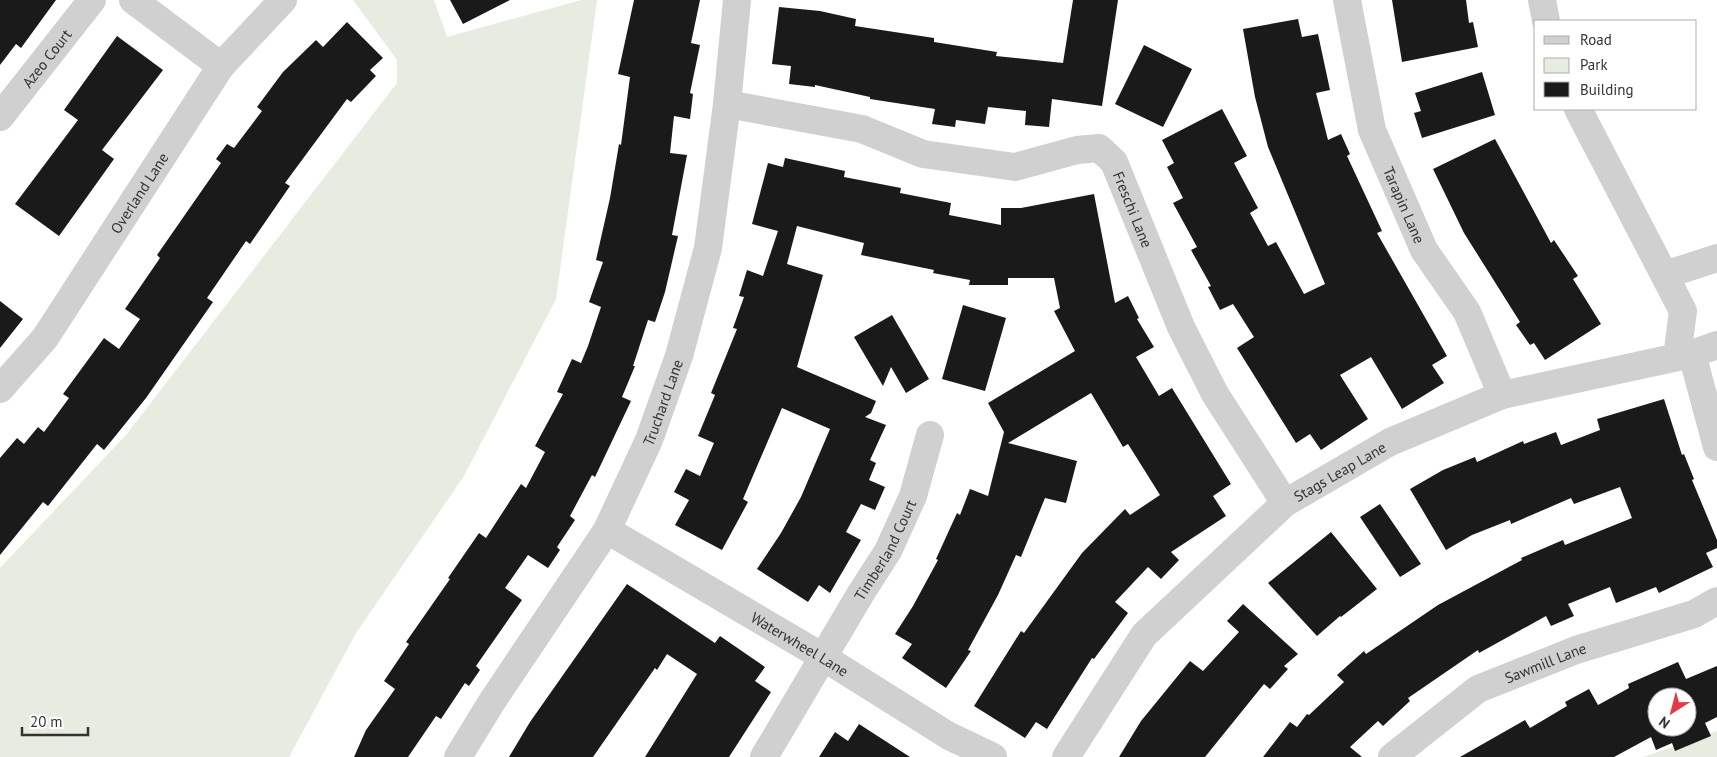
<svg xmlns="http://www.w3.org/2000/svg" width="1717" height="757" font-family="'PT Sans',sans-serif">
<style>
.green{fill:#e6ecdf}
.building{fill:#1a1a1a;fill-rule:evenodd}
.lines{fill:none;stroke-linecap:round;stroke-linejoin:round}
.minor{stroke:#d0d0d0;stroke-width:28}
.labels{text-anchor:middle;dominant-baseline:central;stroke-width:5;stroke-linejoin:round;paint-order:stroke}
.street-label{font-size:15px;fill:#333;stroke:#fff}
</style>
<rect width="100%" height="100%" fill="#fff"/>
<path class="green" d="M353 0H434L447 37 581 0H597L556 299 464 476 356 633 289 757H0V568L126 435 397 83V60Z
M1717 731V757H1643Z"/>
<path class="building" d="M0 0H56L21 48 16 44 0 65Z
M450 0H510L463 24Z
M634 0H700L691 43 700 45 690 93 693 94 690 119 674 116 670 153 687 155 672 235 678 236 665 292 655 322 648 320 633 366H635L622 397 631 401 595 477 592 475 570 516 575 520 557 547 560 550 548 568 528 555 505 588 522 600 476 666 480 670 469 686 465 683 441 719 436 716 408 757H354L366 730 395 689 384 681 409 644 406 642 450 579 448 578 479 533 486 538 521 484 526 488 545 452 535 446 563 394 557 392 572 359 581 363 588 346 601 307 589 302 603 262 596 260 610 198 619 144 621 145 630 77 618 74Z
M1073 0H1118L1102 106 1052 99 1049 127 1025 125 1026 111 988 107 985 124 956 120 955 127 932 124 935 109 870 99V97L815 85V87L789 84 791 66 772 64 779 7 820 11 856 19 855 26 934 38V42L997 52 996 56 1063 63Z
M1392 0H1466L1469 23 1473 22 1478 47 1402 62Z
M1298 19 1302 37 1318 34 1330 90 1316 93 1328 140 1341 134 1350 154 1347 156 1382 231 1377 233 1447 356 1432 365 1444 383 1402 409 1371 357 1340 375 1368 419 1321 450 1310 434 1296 443 1237 348 1254 337 1233 304 1220 310 1208 287 1211 286 1191 250 1197 247 1173 203 1183 198 1167 167 1174 163 1162 140 1222 109 1247 156 1234 163 1258 208 1250 213 1268 246 1276 242 1304 294 1325 284 1268 147 1255 97 1243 29Z
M347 22 383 58 370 70 376 76 351 102 347 99 285 183 290 186 250 244 246 241 207 298 213 302 146 398 104 450 97 444 48 506 43 502 0 555V458L17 438 24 444 38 427 44 432 69 398 63 394 104 338 119 349 140 319 125 309 160 258 157 255 221 163 216 159 227 144 234 148 262 111 257 107 283 72 316 40 323 47Z
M117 36 163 70 102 150 114 159 59 236 15 204 78 120 64 110Z
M1144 45 1192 69 1163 127 1115 104Z
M1482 72 1495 115 1422 138 1414 113 1421 111 1415 93Z
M1495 139 1551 243 1554 240 1578 276 1573 279 1601 324 1545 360 1534 343 1530 345 1516 325 1520 322 1464 233 1433 169Z
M785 158 845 171 844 177 901 188 900 193 951 203 949 215 1001 225V208H1021L1094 194 1115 303 1128 296 1139 318 1137 319 1154 347 1136 357 1159 396 1172 388 1231 484 1213 496 1226 516 1171 552 1179 560 1161 579 1148 567 1115 602 1128 613 1094 659 1092 658 1047 729 1036 722 1025 738 974 706 1021 631 1024 633 1082 553 1125 509 1130 515 1160 495 1128 444 1123 447 1091 393 1008 443 1077 461 1066 503 1045 498 1021 557 1016 555 998 595 968 650 971 651 946 688 902 658 912 644 895 634 913 606 938 560 936 559 957 513 960 515 970 489 988 496 1004 432 988 403 1075 351 1054 311 1060 308 1054 278H1008V285H969L970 280 933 273 934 270 861 255 864 243 797 226 787 264 823 275 797 367 876 401 871 413 865 417 886 425 870 460 876 463 869 480 885 487 875 510 861 504 846 532 861 540 830 593 819 585 808 602 757 569 781 533 801 497 830 429 782 408 743 499 748 502 722 550 675 525 689 500 674 492 686 469 700 476 714 443 698 436 715 395 711 393 737 329 733 328 744 297 739 296 747 270 763 276 778 231 752 224 768 163 783 167Z
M0 301 23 319 0 348Z
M963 305 1006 318 985 391 942 379Z
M892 315 929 379 906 393 891 367 883 386 854 337Z
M1664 399 1682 455 1684 454 1694 479 1692 480 1717 540V548L1706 553 1713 567 1659 593 1656 587 1616 603 1610 587 1568 604 1574 616 1551 626 1546 616 1479 653 1478 650 1408 698 1410 701 1383 726 1378 721 1350 747 1362 757H1263L1290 722 1297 727 1307 714 1309 715 1344 682 1337 675 1364 651 1366 654 1438 605 1522 560 1521 558 1563 540 1565 545 1632 518 1620 487 1574 504 1571 498 1511 524 1510 520 1472 535 1446 550 1410 489 1443 470 1475 457 1477 462 1523 441 1524 444 1556 432 1561 445 1600 430 1597 419Z
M1380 504 1421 564 1400 577 1360 517Z
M1331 532 1377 589 1341 617 1340 616 1317 636 1268 583Z
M627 584 715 643 720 636 765 667 755 681 771 692 729 757H645L697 674 667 654 657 670 655 668 593 757H509L530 722Z
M1243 604 1298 654 1284 666 1288 669 1270 689 1264 684 1205 757H1119L1141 721 1190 661 1203 671 1239 632 1227 621Z
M1678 662 1686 679 1717 666V717L1705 723 1711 736 1675 751 1672 743 1656 750 1651 737 1614 757H1460L1525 720 1530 728 1567 706 1565 702 1589 689 1598 705 1629 688 1628 684ZM1657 697H1687V727H1657Z
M859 724 910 757H819L835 732 848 741Z"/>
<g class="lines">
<g class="minor">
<path d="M133 0 221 66"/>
<path id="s1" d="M1347 0 1372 130 1424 250 1467 312 1502 395"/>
<path d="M1542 0 1546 21"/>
<path id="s2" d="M727 104 862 129 923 154 1015 167 1077 150 1099 148 1114 162 1181 327 1215 394 1285 503"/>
<path d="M1578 109 1683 311 1677 357"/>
<path id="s3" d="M0 117 92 0"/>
<path d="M1665 275 1717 258"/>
<path d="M1692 354 1717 447"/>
<path id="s4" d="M0 389 45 338 221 66 283 0"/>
<path id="s5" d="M607 530 823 657 949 736 993 757"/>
<path id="s6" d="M458 757 491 703 607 530 649 440 679 356 708 248 727 104 737 0"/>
<path id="s7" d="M764 757 861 593 888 551 913 496 930 435"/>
<path id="s8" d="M1066 757 1144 635 1285 503 1390 442 1502 395 1692 354 1717 345"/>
<path id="s9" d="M1392 757 1478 689 1576 650 1694 614 1717 601"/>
</g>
</g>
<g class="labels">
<g class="street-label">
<text stroke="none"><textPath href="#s3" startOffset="75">Azeo Court</textPath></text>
<text stroke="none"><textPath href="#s4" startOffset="241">Overland Lane</textPath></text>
<text stroke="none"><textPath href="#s1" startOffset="214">Tarapin Lane</textPath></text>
<text stroke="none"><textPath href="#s2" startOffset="454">Freschi Lane</textPath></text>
<text stroke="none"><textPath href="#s6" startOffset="411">Truchard Lane</textPath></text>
<text stroke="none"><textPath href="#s8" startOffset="401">Stags Leap Lane</textPath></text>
<text stroke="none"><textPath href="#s7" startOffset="240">Timberland Court</textPath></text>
<text stroke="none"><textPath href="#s5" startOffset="224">Waterwheel Lane</textPath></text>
<text stroke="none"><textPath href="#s9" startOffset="182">Sawmill Lane</textPath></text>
</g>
</g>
<rect x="1534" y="20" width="162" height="90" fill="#ffffff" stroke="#adadad"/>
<rect x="1544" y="36" width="25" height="8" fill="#d0d0d0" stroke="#adadad"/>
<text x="1580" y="45" font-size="15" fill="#333333">Road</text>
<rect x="1544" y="58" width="25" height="15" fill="#e6ecdf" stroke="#adadad"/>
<text x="1580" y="70" font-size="15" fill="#333333">Park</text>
<rect x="1544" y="82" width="25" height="15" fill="#1a1a1a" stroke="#adadad"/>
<text x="1580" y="95" font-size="15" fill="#333333">Building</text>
<g transform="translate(1672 712) rotate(216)"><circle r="24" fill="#ffffff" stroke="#adadad"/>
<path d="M0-4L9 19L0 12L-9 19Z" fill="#e63946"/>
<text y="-8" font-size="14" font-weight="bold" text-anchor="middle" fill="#333333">N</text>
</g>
<path d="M22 727v8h66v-8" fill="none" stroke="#333333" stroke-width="2.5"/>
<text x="30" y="727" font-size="15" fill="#333333" stroke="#ffffff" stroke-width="4" paint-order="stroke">20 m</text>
</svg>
